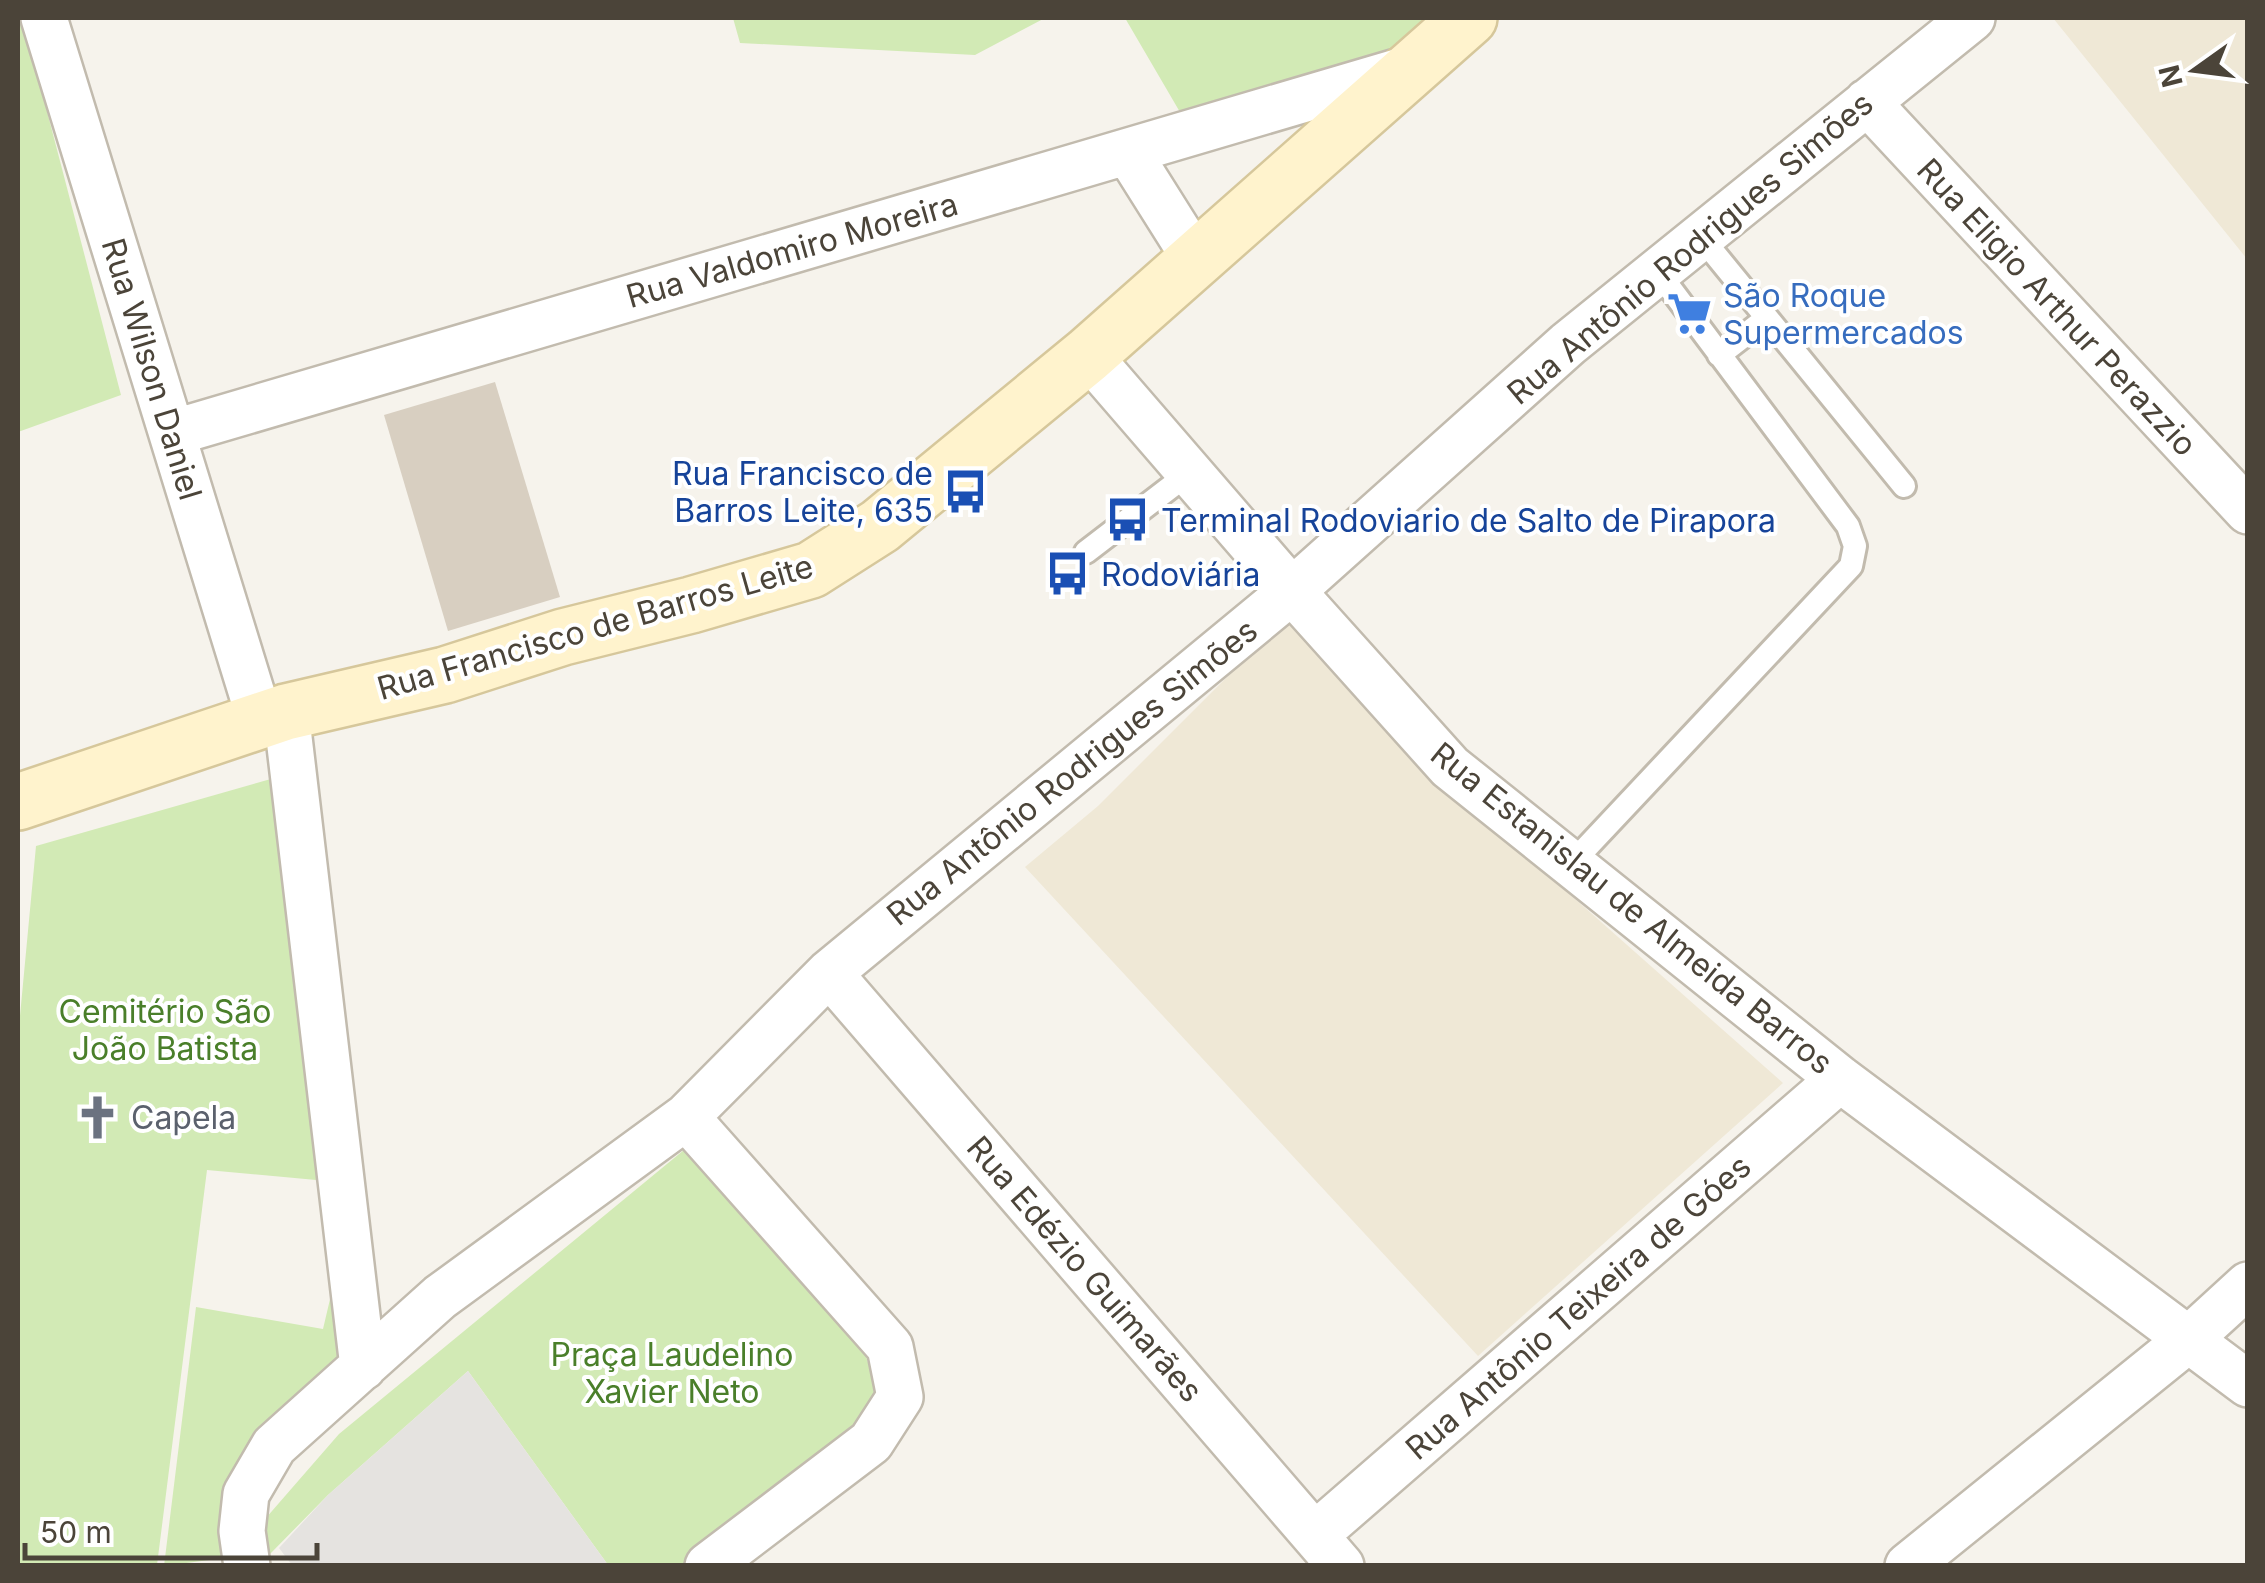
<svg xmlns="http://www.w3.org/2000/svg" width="2265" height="1583" font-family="Inter,sans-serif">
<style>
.education{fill:#efe8d6}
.green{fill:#d2eab5}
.parking{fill:#e5e3e0}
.building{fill:#d8cfc1}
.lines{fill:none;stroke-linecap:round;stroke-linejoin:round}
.lane-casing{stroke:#c2bbae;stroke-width:28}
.street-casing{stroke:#c2bbae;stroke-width:50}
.secondary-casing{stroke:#d6c79b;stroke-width:60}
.lane{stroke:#fff;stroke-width:22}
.street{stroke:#fff;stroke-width:45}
.secondary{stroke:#fff3cd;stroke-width:55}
.labels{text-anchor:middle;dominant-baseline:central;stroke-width:8;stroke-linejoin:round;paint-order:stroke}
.street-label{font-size:32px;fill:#4b4439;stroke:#fff}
.shop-label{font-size:32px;fill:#366cbe;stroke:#fff;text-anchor:start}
.transit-label{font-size:32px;fill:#164399;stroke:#fff;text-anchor:start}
.park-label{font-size:32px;fill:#4a7f2a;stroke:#fff}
.worship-label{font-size:32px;fill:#5b616d;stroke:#fff;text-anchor:start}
</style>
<rect width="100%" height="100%" fill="#f6f3ec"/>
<path class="education" d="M2053 18H2247V259Z
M1286 618 1436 776 1783 1083 1478 1356 1025 867 1098 806Z"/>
<path class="green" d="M18 18H22L24 23 121 395 18 432Z
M733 18H1045L975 55 740 43Z
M1125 18H1436L1392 53 1184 119Z
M285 775 327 1181 207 1170 157 1565 18 1566V1037L36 846Z
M690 1145 858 1330 881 1405 692 1565H608L468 1371 328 1495 270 1554 252 1534 339 1434Z
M331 1295 348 1296 356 1365 291 1421 239 1556 164 1566 196 1307 323 1329Z"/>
<path class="parking" d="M468 1371 608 1565H292L279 1548 328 1495Z"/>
<path class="building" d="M495 382 560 597 448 631 384 415Z"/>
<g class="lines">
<defs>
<path id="lane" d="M1701 237 1904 486
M1719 355 1767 318
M1086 552 1189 473
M1571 864 1851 566 1855 546 1848 526 1658 272"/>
<path id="street" d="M44 18 260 720
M1867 102 2248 511
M1128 152 1196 260
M1088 355 1292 591 1450 767 1840 1079 2248 1384
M172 433 1407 69
M286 712 363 1367
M829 973 1341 1566
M686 1117 890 1347 900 1397 871 1442 708 1566
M1315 1535 1840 1079
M247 1566 242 1531 246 1494 274 1446 440 1297 686 1117 829 973 1292 591 1568 344 1972 18
M1908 1566 2189 1339 2248 1285"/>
<path id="secondary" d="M18 802 286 712 445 675 563 637 691 605 811 570 880 526 1088 355 1469 18"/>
</defs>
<use href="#lane" class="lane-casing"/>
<use href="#street" class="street-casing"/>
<use href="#secondary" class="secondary-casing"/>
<use href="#lane" class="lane"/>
<use href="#street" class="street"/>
<use href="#secondary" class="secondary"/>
</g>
<defs>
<symbol id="supermarket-bare" viewBox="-9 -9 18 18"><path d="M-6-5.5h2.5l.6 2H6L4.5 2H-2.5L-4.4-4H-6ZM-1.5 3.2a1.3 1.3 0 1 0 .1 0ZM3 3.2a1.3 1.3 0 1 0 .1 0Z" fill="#3f7fe0" stroke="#fff" stroke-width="2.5" paint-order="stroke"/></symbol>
<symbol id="bus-bare" viewBox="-9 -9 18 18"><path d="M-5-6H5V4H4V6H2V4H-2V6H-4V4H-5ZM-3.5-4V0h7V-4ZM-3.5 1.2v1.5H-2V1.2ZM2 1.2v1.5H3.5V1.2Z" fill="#1a4fb4" stroke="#fff" stroke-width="2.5" paint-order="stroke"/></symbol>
<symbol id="church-bare" viewBox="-9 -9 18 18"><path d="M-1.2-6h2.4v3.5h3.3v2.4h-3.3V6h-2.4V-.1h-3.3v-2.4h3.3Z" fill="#6b7280" stroke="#fff" stroke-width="2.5" paint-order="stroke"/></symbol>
</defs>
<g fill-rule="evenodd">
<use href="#supermarket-bare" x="1658" y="282" width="63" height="63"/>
<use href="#bus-bare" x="934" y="460" width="63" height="63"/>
<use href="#bus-bare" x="1096" y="488" width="63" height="63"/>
<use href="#bus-bare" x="1036" y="542" width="63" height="63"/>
<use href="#church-bare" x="66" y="1086" width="63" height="63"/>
</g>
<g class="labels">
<g class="street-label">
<text transform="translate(1690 248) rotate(-40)">Rua Antônio Rodrigues Simões</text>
<text transform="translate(792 250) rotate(-16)">Rua Valdomiro Moreira</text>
<text transform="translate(2057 307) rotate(47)">Rua Eligio Arthur Perazzio</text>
<text transform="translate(152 369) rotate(73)">Rua Wilson Daniel</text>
<text transform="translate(595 627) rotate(-16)">Rua Francisco de Barros Leite</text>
<text transform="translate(1072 772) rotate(-39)">Rua Antônio Rodrigues Simões</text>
<text transform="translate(1632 908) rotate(39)">Rua Estanislau de Almeida Barros</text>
<text transform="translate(1085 1269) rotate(49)">Rua Edézio Guimarães</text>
<text transform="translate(1578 1307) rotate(-41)">Rua Antônio Teixeira de Góes</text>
</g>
<g class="shop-label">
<text x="1723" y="295">São Roque<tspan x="1723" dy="37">Supermercados</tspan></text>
</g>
<g class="transit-label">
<text x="933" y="473" text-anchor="end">Rua Francisco de<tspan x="933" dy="37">Barros Leite, 635</tspan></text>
<text x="1161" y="520">Terminal Rodoviario de Salto de Pirapora</text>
<text x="1101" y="574">Rodoviária</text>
</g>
<g class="park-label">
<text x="165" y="1011">Cemitério São<tspan x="165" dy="37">João Batista</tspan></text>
<text x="672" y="1354">Praça Laudelino<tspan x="672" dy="37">Xavier Neto</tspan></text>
</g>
<g class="worship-label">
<text x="131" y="1117">Capela</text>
</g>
</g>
<rect width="2265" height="1583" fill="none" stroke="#4b4439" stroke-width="40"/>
<g transform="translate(2195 70) rotate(256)" stroke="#ffffff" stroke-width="8" paint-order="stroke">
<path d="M0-8L18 38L0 25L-18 38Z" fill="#4b4439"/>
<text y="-15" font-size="28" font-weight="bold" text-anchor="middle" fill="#4b4439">N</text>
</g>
<path d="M25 1543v15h292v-15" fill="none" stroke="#4b4439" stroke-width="5"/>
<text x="40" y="1543" font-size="30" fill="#4b4439" stroke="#ffffff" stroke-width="8" paint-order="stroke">50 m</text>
</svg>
